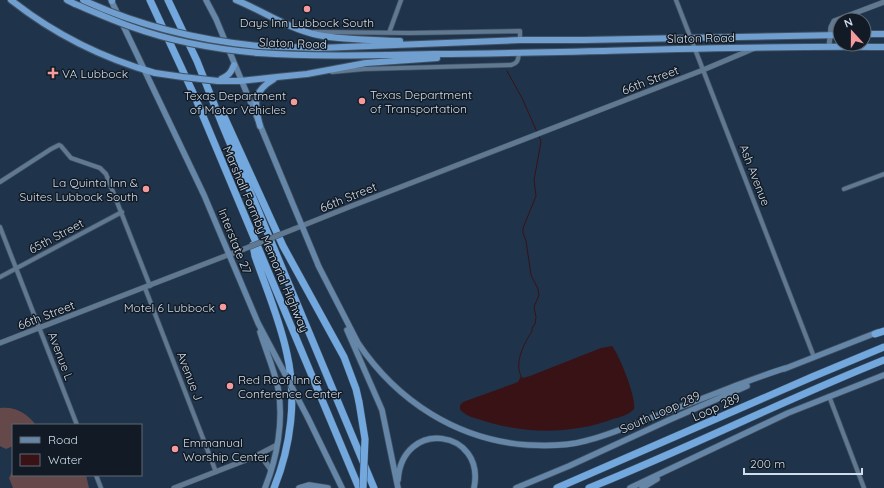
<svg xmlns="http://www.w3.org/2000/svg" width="884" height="488" font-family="Quicksand,sans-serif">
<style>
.green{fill:#654849}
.water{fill:#391216}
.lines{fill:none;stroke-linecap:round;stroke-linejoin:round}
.stream{stroke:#391216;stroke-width:1}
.minor-casing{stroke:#3f5164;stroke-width:5.5}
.tertiary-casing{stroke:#3f5164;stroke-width:6}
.secondary-casing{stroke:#3f5164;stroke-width:7}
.trunk-casing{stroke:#3f5164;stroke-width:8}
.motorway-casing{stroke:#3f5164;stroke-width:8}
.minor{stroke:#617891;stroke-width:4}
.tertiary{stroke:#617891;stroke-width:5}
.secondary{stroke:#6686a8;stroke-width:5.5}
.trunk{stroke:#709ece;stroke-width:6}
.motorway{stroke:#73a8de;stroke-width:7}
.tertiary-bridge-casing{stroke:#3f5164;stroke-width:6;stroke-linecap:butt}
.secondary-bridge-casing{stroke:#3f5164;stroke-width:7;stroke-linecap:butt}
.trunk-bridge-casing{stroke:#3f5164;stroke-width:8;stroke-linecap:butt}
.motorway-bridge-casing{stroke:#3f5164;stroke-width:8;stroke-linecap:butt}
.tertiary-bridge{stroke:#617891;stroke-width:5}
.secondary-bridge{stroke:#6686a8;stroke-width:5.5}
.trunk-bridge{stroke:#709ece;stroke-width:6}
.motorway-bridge{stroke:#73a8de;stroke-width:7}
.poi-dot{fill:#f59b9e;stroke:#121b25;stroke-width:1.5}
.labels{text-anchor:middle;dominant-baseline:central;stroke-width:3;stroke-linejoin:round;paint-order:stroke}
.poi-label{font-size:12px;fill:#d0ddeb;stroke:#121b25;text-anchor:start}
.street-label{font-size:12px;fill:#d0ddeb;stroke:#121b25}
</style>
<rect width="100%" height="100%" fill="#1f344a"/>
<path class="green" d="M0 408C15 406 27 413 36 425H13V446L6 449 0 446Z
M13 470V475H86L89 488H13L9 478Z"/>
<path class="water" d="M612 346C619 354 637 399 634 409 629 415 620 417 613 419 570 435 521 434 478 419 471 417 464 415 460 409V405L463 402 518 382 521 376 523 378 530 376 601 348Z"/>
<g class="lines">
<path class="stream" d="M507 71 522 98 537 132
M521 376C514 362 524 344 532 331V328L535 324 536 317 534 307 539 295 538 289 531 275 526 241 523 233V228L536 196 534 180 541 142 539 136"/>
<defs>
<path id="minor" d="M676 0 814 357
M314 32 410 33 520 31V40
M389 33 401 0
M332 72 364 69 511 65C518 63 518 60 519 53
M0 182 51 149 59 145 61 146 71 158 100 168 106 174 150 286
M844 189 884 174
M0 227 77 425
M0 277 122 212
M145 288 216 472
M829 396 864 488
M96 475 101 488"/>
<path id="tertiary" d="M829 46 831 27 834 21 884 2
M294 229 349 207 703 70 755 48
M0 343 233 253
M256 456 264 460 271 470
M174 488 256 456 277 445"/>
<path id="secondary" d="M111 0 204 195 258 323 285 374
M206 0 216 19 319 267
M318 265 358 343C397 401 457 440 528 445 546 446 567 446 585 441 606 436 625 428 645 420 672 410 699 400 727 389 746 382 766 374 786 368
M347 330 382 410 398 488
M260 332C266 351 274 369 278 388 284 421 277 458 265 488
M784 369 878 332
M308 418 342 488
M398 480C402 418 486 429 474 488
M299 488 309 485 328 488
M516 488 569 466 669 420 747 386
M630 488 788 413 884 375
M642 488 657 479"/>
<path id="trunk" d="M11 0C54 34 102 58 155 73
M67 0 75 4
M236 0C263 11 289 29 318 35 342 40 375 40 400 41
M112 1V0
M864 34H884
M259 46 319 48 520 40H584L840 35
M258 53C317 57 376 55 434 54 584 53 734 45 884 47
M221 79C228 76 231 73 234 65
M218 81H240L277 77 307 74 366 63 437 58
M260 126C254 103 252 92 274 79"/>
<path id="motorway" d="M150 0 195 97 359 488
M168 0 197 61 222 124 374 488
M222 112 283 246 344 357 356 389 359 402
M253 245 255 256C266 288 280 320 287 354 297 398 291 446 274 488
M875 334 884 331
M557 488 812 377 884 347
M589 488C689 448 784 400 884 360"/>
</defs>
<use href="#minor" class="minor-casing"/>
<use href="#tertiary" class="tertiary-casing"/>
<use href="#secondary" class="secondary-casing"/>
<use href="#trunk" class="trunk-casing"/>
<use href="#motorway" class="motorway-casing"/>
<use href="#minor" class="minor"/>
<use href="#tertiary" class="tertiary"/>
<use href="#secondary" class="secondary"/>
<use href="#trunk" class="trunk"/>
<use href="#motorway" class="motorway"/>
<defs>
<path id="tertiary-bridge" d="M234 253 294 229"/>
<path id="secondary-bridge" d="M285 374 308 418"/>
<path id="trunk-bridge" d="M83 0C139 26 197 40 259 46
M75 4C94 12 112 20 132 27 173 42 215 49 258 53
M155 73 183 77 218 81"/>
<path id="motorway-bridge" d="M359 402 365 439 363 488"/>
</defs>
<use href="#tertiary-bridge" class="tertiary-bridge-casing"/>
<use href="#secondary-bridge" class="secondary-bridge-casing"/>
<use href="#trunk-bridge" class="trunk-bridge-casing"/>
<use href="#motorway-bridge" class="motorway-bridge-casing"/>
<use href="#tertiary-bridge" class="tertiary-bridge"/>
<use href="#secondary-bridge" class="secondary-bridge"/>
<use href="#trunk-bridge" class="trunk-bridge"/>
<use href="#motorway-bridge" class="motorway-bridge"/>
</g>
<g class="poi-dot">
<circle cx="307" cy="9" r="4"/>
<path d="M51 67h4v4h4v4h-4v4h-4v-4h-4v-4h4z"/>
<circle cx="362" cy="101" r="4"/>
<circle cx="294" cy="102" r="4"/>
<circle cx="146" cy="189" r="4"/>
<circle cx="223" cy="307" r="4"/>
<circle cx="230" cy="386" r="4"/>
<circle cx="175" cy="449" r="4"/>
</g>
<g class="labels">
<g class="poi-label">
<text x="307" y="22" text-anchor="middle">Days Inn Lubbock South</text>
<text x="62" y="73">VA Lubbock</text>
<text x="370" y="94">Texas Department<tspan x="370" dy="14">of Transportation</tspan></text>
<text x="286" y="95" text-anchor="end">Texas Department<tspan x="286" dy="14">of Motor Vehicles</tspan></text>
<text x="138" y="182" text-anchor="end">La Quinta Inn &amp;<tspan x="138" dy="14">Suites Lubbock South</tspan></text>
<text x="215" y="307" text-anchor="end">Motel 6 Lubbock</text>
<text x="238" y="379">Red Roof Inn &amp;<tspan x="238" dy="14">Conference Center</tspan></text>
<text x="183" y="442">Emmanual<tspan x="183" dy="14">Worship Center</tspan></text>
</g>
<g class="street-label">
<text transform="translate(701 38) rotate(-1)">Slaton Road</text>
<text transform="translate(293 43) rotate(2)">Slaton Road</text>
<text transform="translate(650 80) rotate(-21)">66th Street</text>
<text transform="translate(755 175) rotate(69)">Ash Avenue</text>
<text transform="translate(348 197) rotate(-22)">66th Street</text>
<text transform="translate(56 236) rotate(-28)">65th Street</text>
<text transform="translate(266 239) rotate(67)">Marshall Formby Memorial Highway</text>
<text transform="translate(235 241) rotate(68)">Interstate 27</text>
<text transform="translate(46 315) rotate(-21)">66th Street</text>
<text transform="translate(61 356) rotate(69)">Avenue L</text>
<text transform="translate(190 376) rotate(69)">Avenue J</text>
<text transform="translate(716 407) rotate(-24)">Loop 289</text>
<text transform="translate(660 412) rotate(-24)">South Loop 289</text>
</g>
</g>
<rect x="12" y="424" width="130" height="52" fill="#121b25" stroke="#5e6974"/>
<rect x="20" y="437" width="20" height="6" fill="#6686a8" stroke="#5e6974"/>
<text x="48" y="444" font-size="12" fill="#d0ddeb">Road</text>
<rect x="20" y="454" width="20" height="12" fill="#391216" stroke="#5e6974"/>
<text x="48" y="464" font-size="12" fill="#d0ddeb">Water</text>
<g transform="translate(852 32) rotate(339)"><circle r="19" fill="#121b25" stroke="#5e6974"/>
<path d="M0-3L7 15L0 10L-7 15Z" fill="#f59b9e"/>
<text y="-6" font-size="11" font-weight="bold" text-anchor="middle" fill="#d0ddeb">N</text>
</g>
<path d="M744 468v6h118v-6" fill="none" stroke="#d0ddeb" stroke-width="2"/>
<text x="750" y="468" font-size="12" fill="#d0ddeb" stroke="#121b25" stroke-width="3" paint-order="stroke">200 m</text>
</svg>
